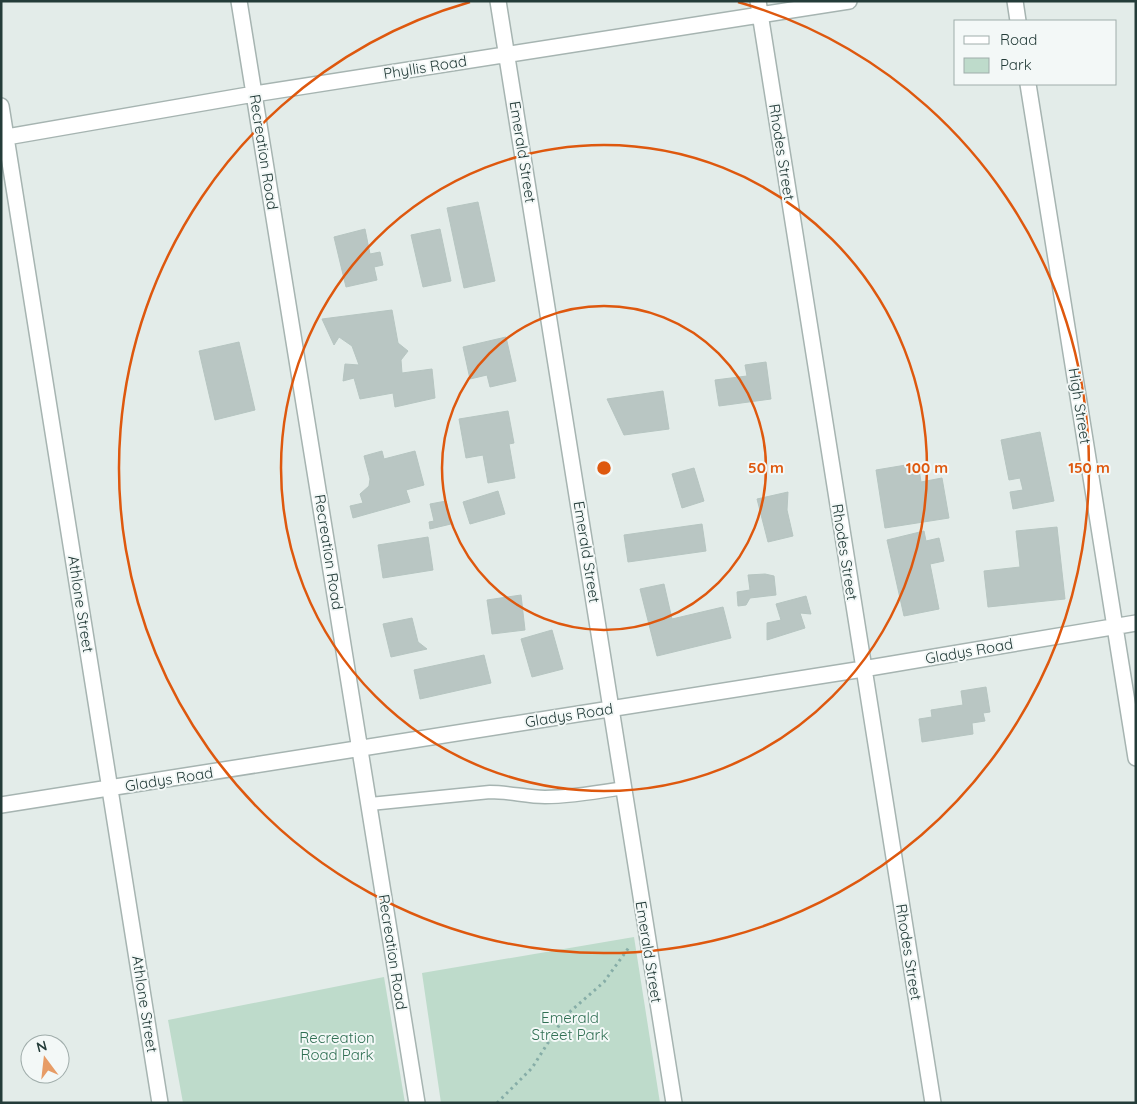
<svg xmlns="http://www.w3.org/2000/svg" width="1137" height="1104" font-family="Quicksand,sans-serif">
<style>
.green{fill:#bedbcb}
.building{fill:#b9c6c3;stroke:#b6c5c1}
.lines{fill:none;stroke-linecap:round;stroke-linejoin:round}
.lane-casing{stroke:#a6b4b1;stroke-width:15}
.street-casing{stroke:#a6b4b1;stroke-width:18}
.path{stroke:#86ada7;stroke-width:3;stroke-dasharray:2.5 4;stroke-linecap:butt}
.lane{stroke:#fff;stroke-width:12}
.street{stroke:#fff;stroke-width:15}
.ring{fill:none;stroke:#de580e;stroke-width:2.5}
.labels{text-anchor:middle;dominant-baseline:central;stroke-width:4;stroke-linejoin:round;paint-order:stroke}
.street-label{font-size:15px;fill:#243c39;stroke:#f3f8f7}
.park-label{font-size:15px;fill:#317054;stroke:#f3f8f7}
.centre{fill:#de580e;stroke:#f3f8f7;stroke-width:2.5}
.ring-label{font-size:15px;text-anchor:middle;font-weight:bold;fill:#de580e;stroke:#f3f8f7;stroke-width:4;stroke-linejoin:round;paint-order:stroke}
</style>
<rect width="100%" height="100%" fill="#e3ece9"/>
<path class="green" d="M634 937 660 1103H441L422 973Z
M384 977 405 1103H183L168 1020Z"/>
<path class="building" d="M478 202 495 281 464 288 447 208Z
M365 229 370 254 380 252 383 265 374 267 377 280 346 287 334 237Z
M440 229 451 281 423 287 411 235Z
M392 310 398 343 408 351 401 360 402 373 432 369 435 398 395 407 393 393 360 399 354 378 343 381 345 364 359 365 352 346 339 337 334 345 322 319Z
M506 337 516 381 490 387 487 375 470 379 463 347Z
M239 342 255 410 215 420 199 351Z
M766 362 771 399 719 406 715 380 747 376 745 365Z
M663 391 669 429 624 435 607 399Z
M508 411 514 443 509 444 515 478 488 483 483 455 466 458 459 419Z
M1040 432 1054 501 1013 509 1010 492 1023 490 1020 478 1009 480 1001 440Z
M382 451 384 459 415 451 424 485 406 490 410 502 353 518 350 506 363 503 360 494 369 486 370 479 364 456Z
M918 463 921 482 942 478 949 518 885 528 876 470Z
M694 468 704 501 682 508 672 474Z
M498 491 505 514 470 524 463 502Z
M788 492 787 510 793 536 768 542 757 499Z
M446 501 451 524 430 529 429 522 434 521 430 504Z
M702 524 706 551 628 562 624 535Z
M1057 527 1065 599 988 607 984 571 1020 567 1016 531Z
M924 531 926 541 939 538 944 561 930 564 939 609 904 616 887 540Z
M428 537 433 570 383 578 378 545Z
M765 574 774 576 776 595 750 598 746 605 738 606 737 592 750 590 748 575Z
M664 584 672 619 723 607 731 638 657 656 640 589Z
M521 595 525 630 492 634 487 600Z
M806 596 811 614 800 613 805 628 767 640V623L781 620 776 604Z
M412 618 418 642 427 649 391 657 383 624Z
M552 630 563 669 532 677 521 639Z
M484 655 491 683 420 699 414 670Z
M986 687 990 712 983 713 985 721 972 723 973 734 922 742 919 719 932 717 931 710 963 705 961 691Z"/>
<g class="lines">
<defs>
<path id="lane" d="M370 804 490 792C509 792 527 797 545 797 571 797 599 792 624 788"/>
<path id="street" d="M239 1 417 1103
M498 1 674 1103
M758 1 933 1103
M1015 1 1018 21
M1028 84 1136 758
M1 106 160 1103
M1 138 254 94 849 1
M1 805 863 669 1136 623"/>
</defs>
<use href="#lane" class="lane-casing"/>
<use href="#street" class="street-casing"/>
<path class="path" d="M497 1103 532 1068 565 1016 604 982 630 946"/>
<use href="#lane" class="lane"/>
<use href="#street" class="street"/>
</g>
<g class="ring">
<circle cx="604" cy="468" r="162"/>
<circle cx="604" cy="468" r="323"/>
<path d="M738 2A485 485 0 1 1 470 2"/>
</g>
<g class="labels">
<g class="street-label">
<text transform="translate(425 67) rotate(-9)">Phyllis Road</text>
<text transform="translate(264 152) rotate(81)">Recreation Road</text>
<text transform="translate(523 152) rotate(81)">Emerald Street</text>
<text transform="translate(782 152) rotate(81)">Rhodes Street</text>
<text transform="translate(1080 406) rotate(81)">High Street</text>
<text transform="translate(329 552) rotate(81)">Recreation Road</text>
<text transform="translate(587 552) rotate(81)">Emerald Street</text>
<text transform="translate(845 552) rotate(81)">Rhodes Street</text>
<text transform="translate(81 604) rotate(81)">Athlone Street</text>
<text transform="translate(969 651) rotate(-10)">Gladys Road</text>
<text transform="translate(569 715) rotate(-9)">Gladys Road</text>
<text transform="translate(169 779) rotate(-9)">Gladys Road</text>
<text transform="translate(393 952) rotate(81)">Recreation Road</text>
<text transform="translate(649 952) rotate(81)">Emerald Street</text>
<text transform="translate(909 952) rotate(81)">Rhodes Street</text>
<text transform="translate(145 1004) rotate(81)">Athlone Street</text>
</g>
<g class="park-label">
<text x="570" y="1017">Emerald<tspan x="570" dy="17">Street Park</tspan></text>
<text x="337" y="1037">Recreation<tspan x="337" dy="17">Road Park</tspan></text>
</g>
</g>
<circle cx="604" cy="468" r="8" class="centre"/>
<g class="ring-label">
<text x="766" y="473">50 m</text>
<text x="927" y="473">100 m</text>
<text x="1089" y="473">150 m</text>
</g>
<rect width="1137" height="1104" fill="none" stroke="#243c39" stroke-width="5"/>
<rect x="954" y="20" width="162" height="65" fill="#f3f8f7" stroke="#a0adab"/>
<rect x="964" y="36" width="25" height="8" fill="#ffffff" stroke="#a0adab"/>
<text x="1000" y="45" font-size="15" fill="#243c39">Road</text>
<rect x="964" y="58" width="25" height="15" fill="#bedbcb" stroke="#a0adab"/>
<text x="1000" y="70" font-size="15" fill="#243c39">Park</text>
<g transform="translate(45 1059) rotate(345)"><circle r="24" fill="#f3f8f7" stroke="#a0adab"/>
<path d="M0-4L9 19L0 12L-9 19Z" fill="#e79c66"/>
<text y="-8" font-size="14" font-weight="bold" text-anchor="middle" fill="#243c39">N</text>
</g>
</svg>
